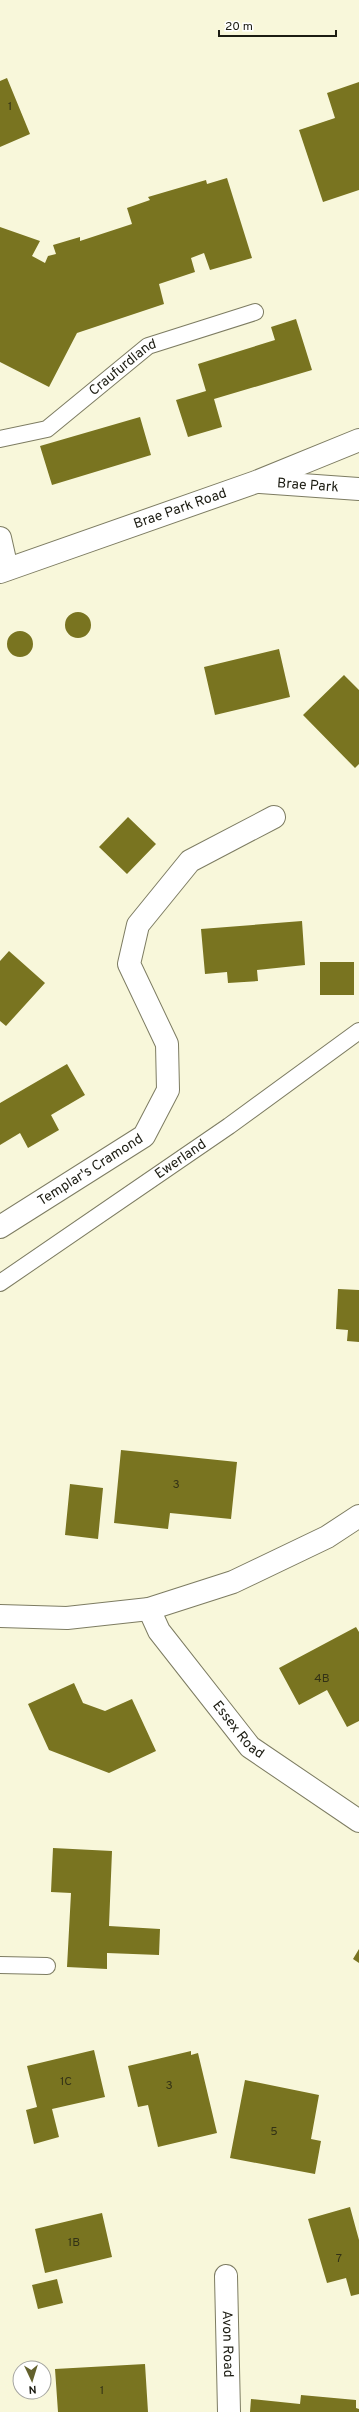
<svg xmlns="http://www.w3.org/2000/svg" width="359" height="2412" font-family="Overpass,sans-serif">
<style>
.building{fill:#797420}
.lines{fill:none;stroke-linecap:round;stroke-linejoin:round}
.service-casing{stroke:#7d7c62;stroke-width:18}
.minor-casing{stroke:#7d7c62;stroke-width:24}
.service{stroke:#fff;stroke-width:16}
.minor{stroke:#fff;stroke-width:22}
.labels{text-anchor:middle;dominant-baseline:central;stroke-width:4;stroke-linejoin:round;paint-order:stroke}
.number-label{font-size:12px;fill:#333216}
.street-label{font-size:14px;fill:#1c1c12;stroke:#fff}
</style>
<rect width="100%" height="100%" fill="#f8f7da"/>
<path class="building" d="M7 78 30 134 0 147V81Z
M359 82V190L323 202 299 130 335 118 327 93Z
M227 178 252 258 210 270 204 253 191 258 195 272 159 284 164 304 77 333 49 387 0 362V227L40 241 32 256 45 263 48 256 56 254 53 245 80 237V241L132 224 127 208 150 200 148 197 206 180 207 184Z
M296 319 312 370 214 399 222 427 188 437 176 400 206 391 198 364 275 340 271 327Z
M140 417 151 455 52 485 40 446Z
M65 625a13 13 0 1 1 26 0a13 13 0 1 1-26 0Z
M7 644a13 13 0 1 1 26 0a13 13 0 1 1-26 0Z
M279 649 290 697 215 715 204 667Z
M344 675 359 690V764L355 768 303 715Z
M128 817 156 844 127 874 99 847Z
M302 921 305 965 257 970 258 981 228 983 227 972 205 974 201 929Z
M9 951 45 983 6 1026 0 1021V961Z
M320 962H354V995H320Z
M67 1064 85 1095 51 1115 59 1130 28 1148 20 1133 0 1145V1103Z
M338 1289 359 1290V1342L347 1341 348 1330 336 1329Z
M121 1450 237 1462 231 1519 170 1513 168 1529 114 1523Z
M70 1484 103 1488 98 1539 65 1535Z
M356 1627 359 1632V1721L347 1727 327 1690 299 1705 279 1668Z
M74 1683 83 1703 105 1711 132 1699 156 1751 109 1773 49 1750 28 1704Z
M53 1848 112 1851 109 1926 160 1929 159 1955 107 1953V1969L67 1967 71 1893 51 1892Z
M359 1949V1963L353 1959Z
M94 2050 105 2097 52 2109 59 2137 34 2144 26 2110 37 2107 27 2066Z
M191 2051V2055L198 2053 217 2133 158 2147 148 2105 138 2107 128 2066Z
M245 2080 319 2095 311 2139 321 2141 315 2174 230 2158Z
M350 2207 359 2240V2294L351 2296 346 2278 327 2283 308 2219Z
M102 2213 112 2257 45 2273 35 2229Z
M57 2279 63 2303 38 2309 32 2285Z
M145 2364 148 2412H58L55 2369Z
M301 2395 356 2400V2408L359 2409V2412H250L251 2399 300 2404Z"/>
<g class="lines">
<defs>
<g id="service">
<path id="s1" d="M0 439 47 429 148 346 255 312"/>
<path id="s2" d="M0 1283 229 1126 359 1031"/>
<path d="M0 1965 47 1966"/>
</g>
<g id="minor">
<path id="s3" d="M260 482 359 489"/>
<path d="M0 538 7 569"/>
<path id="s4" d="M0 572 256 482 359 440"/>
<path id="s5" d="M0 1227 144 1136 168 1090 167 1044 129 964 138 925 190 861 274 817"/>
<path id="s6" d="M149 1609 159 1631 250 1747 359 1821"/>
<path d="M0 1616 67 1618 149 1609 233 1582 327 1537 359 1516"/>
<path id="s7" d="M226 2276 229 2412"/>
</g>
</defs>
<use href="#service" class="service-casing"/>
<use href="#minor" class="minor-casing"/>
<use href="#service" class="service"/>
<use href="#minor" class="minor"/>
</g>
<g class="labels">
<g class="number-label">
<text x="10" y="107">1</text>
<text x="176" y="1485">3</text>
<text x="322" y="1679">4B</text>
<text x="66" y="2082">1C</text>
<text x="169" y="2086">3</text>
<text x="274" y="2132">5</text>
<text x="74" y="2243">1B</text>
<text x="339" y="2259">7</text>
<text x="102" y="2391">1</text>
</g>
<g class="street-label">
<text stroke="none"><textPath href="#s1" startOffset="146">Craufurdland</textPath></text>
<text stroke="none"><textPath href="#s3" startOffset="48">Brae Park</textPath></text>
<text stroke="none"><textPath href="#s4" startOffset="191">Brae Park Road</textPath></text>
<text stroke="none"><textPath href="#s2" startOffset="219">Ewerland</textPath></text>
<text stroke="none"><textPath href="#s5" startOffset="107">Templar's Cramond</textPath></text>
<text stroke="none"><textPath href="#s6" startOffset="151">Essex Road</textPath></text>
<text stroke="none"><textPath href="#s7" startOffset="68">Avon Road</textPath></text>
</g>
</g>
<g transform="translate(32 2380) rotate(176)"><circle r="19" fill="#ffffff" stroke="#a4a4a0"/>
<path d="M0-3L7 15L0 10L-7 15Z" fill="#63612d"/>
<text y="-6" font-size="11" font-weight="bold" text-anchor="middle" fill="#1c1c12">N</text>
</g>
<path d="M219 30v6h117v-6" fill="none" stroke="#1c1c12" stroke-width="2"/>
<text x="225" y="30" font-size="12" fill="#1c1c12" stroke="#ffffff" stroke-width="3" paint-order="stroke">20 m</text>
</svg>
